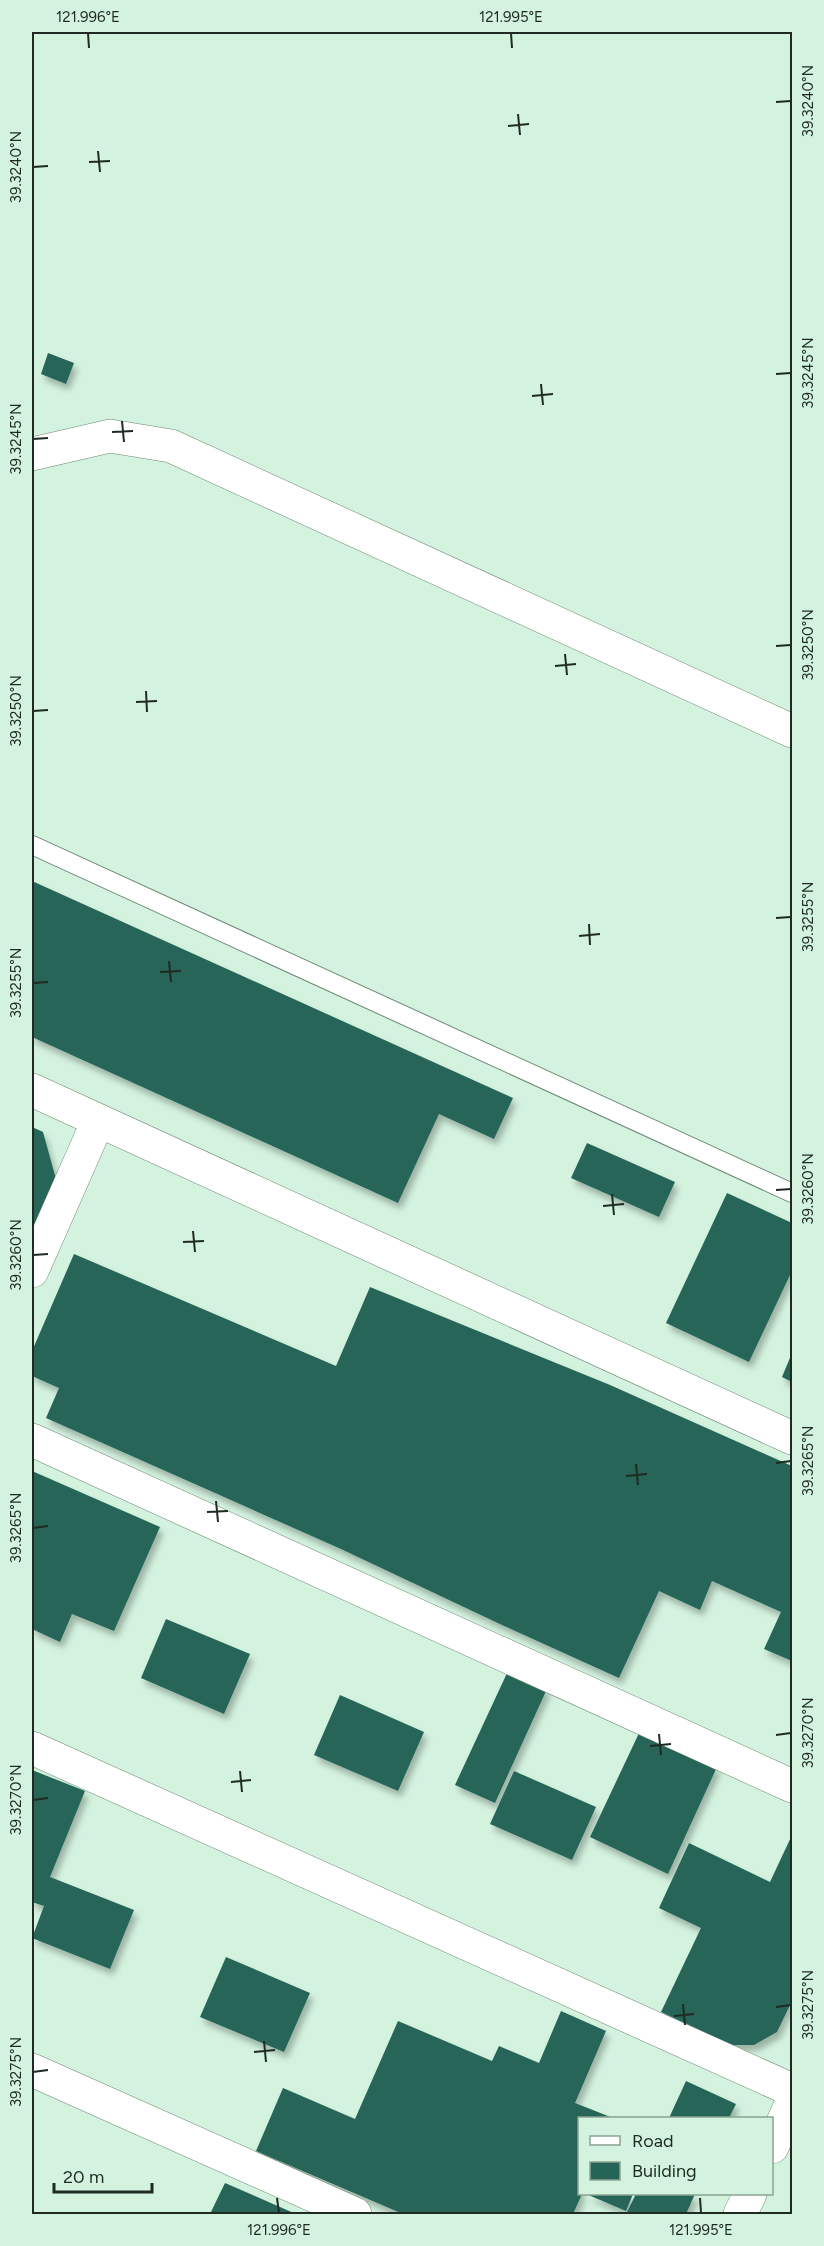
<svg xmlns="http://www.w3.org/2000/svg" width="824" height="2246" font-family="Figtree,sans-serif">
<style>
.building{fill:#256558;filter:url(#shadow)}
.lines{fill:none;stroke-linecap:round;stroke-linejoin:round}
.service-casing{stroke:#6b8775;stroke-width:20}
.minor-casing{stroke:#6b8775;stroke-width:34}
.service{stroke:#fff;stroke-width:18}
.minor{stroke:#fff;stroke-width:33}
.ticks{fill:none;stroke:#1e2a22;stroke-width:2}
.neatline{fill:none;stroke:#1e2a22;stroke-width:2}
.ticks-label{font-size:15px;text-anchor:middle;fill:#1e2a22}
</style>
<defs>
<filter id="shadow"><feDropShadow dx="3.5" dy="6" stdDeviation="3" flood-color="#0004"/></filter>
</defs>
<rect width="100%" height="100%" fill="#d4f3df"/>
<path class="building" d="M48 353 74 363 66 384 41 374Z
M32 881 513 1098 494 1139 439 1114 398 1203 32 1037Z
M32 1127 43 1132 56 1179 32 1232Z
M587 1143 675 1182 659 1217 571 1178Z
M727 1193 792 1223V1277L790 1275 749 1362 666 1323Z
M74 1254 336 1366 370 1287 610 1385 792 1466V1661L764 1649 781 1612 712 1581 700 1610 659 1591 619 1678 502 1625 341 1549 46 1418 59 1388 32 1376V1351Z
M792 1353V1382L782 1377Z
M32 1471 160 1527 114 1631 72 1614 60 1642 32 1629Z
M166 1619 250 1654 224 1714 141 1678Z
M508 1671 547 1689 495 1803 455 1785Z
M340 1695 424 1732 398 1791 314 1755Z
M640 1731 717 1767 668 1874 590 1837Z
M32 1770 85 1791 50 1877 134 1910 110 1969 32 1938 44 1906 32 1902Z
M514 1771 596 1807 572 1860 490 1824Z
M792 1835V2001L777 2032 754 2045H732L661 2012 701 1928 659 1908 689 1843 770 1882Z
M226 1957 310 1993 284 2052 200 2017Z
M561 2011 606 2031 575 2103 613 2118H580V2194H582L573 2214H403L256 2151 283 2088 355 2119 398 2021 492 2061 499 2046 539 2063Z
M686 2081 736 2104 729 2118H669Z
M225 2183 296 2214H210Z
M586 2194H633L626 2211Z
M636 2194H695L686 2214H626Z"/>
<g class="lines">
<defs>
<path id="service" d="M32 845 792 1193"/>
<path id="minor" d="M32 454 110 436 171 446 792 731
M32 1090 792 1438
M32 1271 98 1121
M32 1440 792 1786
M32 1748 792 2090
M32 2070 355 2214
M772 2147 792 2102
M740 2214 750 2194"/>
</defs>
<use href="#service" class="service-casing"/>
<use href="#minor" class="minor-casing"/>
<use href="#service" class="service"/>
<use href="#minor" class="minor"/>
</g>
<path class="ticks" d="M88 33 89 48M511 33 512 48M776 102 791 101M518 114 520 135M508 126 529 124M98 151 100 172M89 162 110 161M33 167 48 166M776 374 791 373M541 384 543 405M532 396 553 394M122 421 124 442M112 432 133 431M33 439 48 438M776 646 791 645M565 654 567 675M555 666 576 664M146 691 147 712M136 702 157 701M33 711 48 710M776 918 791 917M589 924 590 945M579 936 600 934M169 961 171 982M160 972 181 971M33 983 48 982M776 1190 791 1189M612 1194 614 1215M603 1206 624 1204M193 1231 195 1252M183 1242 204 1241M33 1255 48 1254M776 1463 791 1461M636 1464 638 1485M626 1476 647 1474M216 1501 218 1522M207 1512 228 1511M33 1528 48 1526M659 1734 661 1755M776 1735 791 1733M650 1746 671 1744M240 1771 242 1792M231 1782 251 1780M33 1800 48 1798M683 2004 685 2025M776 2007 791 2005M674 2016 694 2014M264 2041 266 2062M254 2052 275 2050M33 2072 48 2070M277 2198 279 2213M700 2198 701 2213"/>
<rect width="824" height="2246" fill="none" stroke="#d4f3df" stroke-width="66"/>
<rect x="578" y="2117" width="195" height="78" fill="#d4f3df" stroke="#8ba393" stroke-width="1.5"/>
<rect x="590" y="2136" width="30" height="9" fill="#ffffff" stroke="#8ba393" stroke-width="1.5"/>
<text x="632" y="2147" font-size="18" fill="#1e2a22">Road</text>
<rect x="590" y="2162" width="30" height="18" fill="#256558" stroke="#8ba393" stroke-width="1.5"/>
<text x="632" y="2177" font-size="18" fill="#1e2a22">Building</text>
<path d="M54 2183v9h98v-9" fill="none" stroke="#1e2a22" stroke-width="3"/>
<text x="63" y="2183" font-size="18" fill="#1e2a22" stroke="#d4f3df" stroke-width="4.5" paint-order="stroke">20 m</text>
<rect x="33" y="33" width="758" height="2180" class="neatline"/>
<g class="ticks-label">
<text x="88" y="22">121.996°E</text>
<text x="511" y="22">121.995°E</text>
<text transform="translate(808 101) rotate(-90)" y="5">39.3240°N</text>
<text transform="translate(16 167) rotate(-90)" y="5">39.3240°N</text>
<text transform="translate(808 373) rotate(-90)" y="5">39.3245°N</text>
<text transform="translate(16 439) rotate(-90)" y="5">39.3245°N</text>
<text transform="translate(808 645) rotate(-90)" y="5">39.3250°N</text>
<text transform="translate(16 711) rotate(-90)" y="5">39.3250°N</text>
<text transform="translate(808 917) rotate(-90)" y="5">39.3255°N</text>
<text transform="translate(16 983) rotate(-90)" y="5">39.3255°N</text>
<text transform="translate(808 1189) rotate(-90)" y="5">39.3260°N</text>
<text transform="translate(16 1255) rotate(-90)" y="5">39.3260°N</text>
<text transform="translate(808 1461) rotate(-90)" y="5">39.3265°N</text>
<text transform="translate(16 1528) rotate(-90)" y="5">39.3265°N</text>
<text transform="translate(808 1733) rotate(-90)" y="5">39.3270°N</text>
<text transform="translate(16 1800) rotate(-90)" y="5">39.3270°N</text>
<text transform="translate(808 2005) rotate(-90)" y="5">39.3275°N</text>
<text transform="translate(16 2072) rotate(-90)" y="5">39.3275°N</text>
<text x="279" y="2235">121.996°E</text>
<text x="701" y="2235">121.995°E</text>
</g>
</svg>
